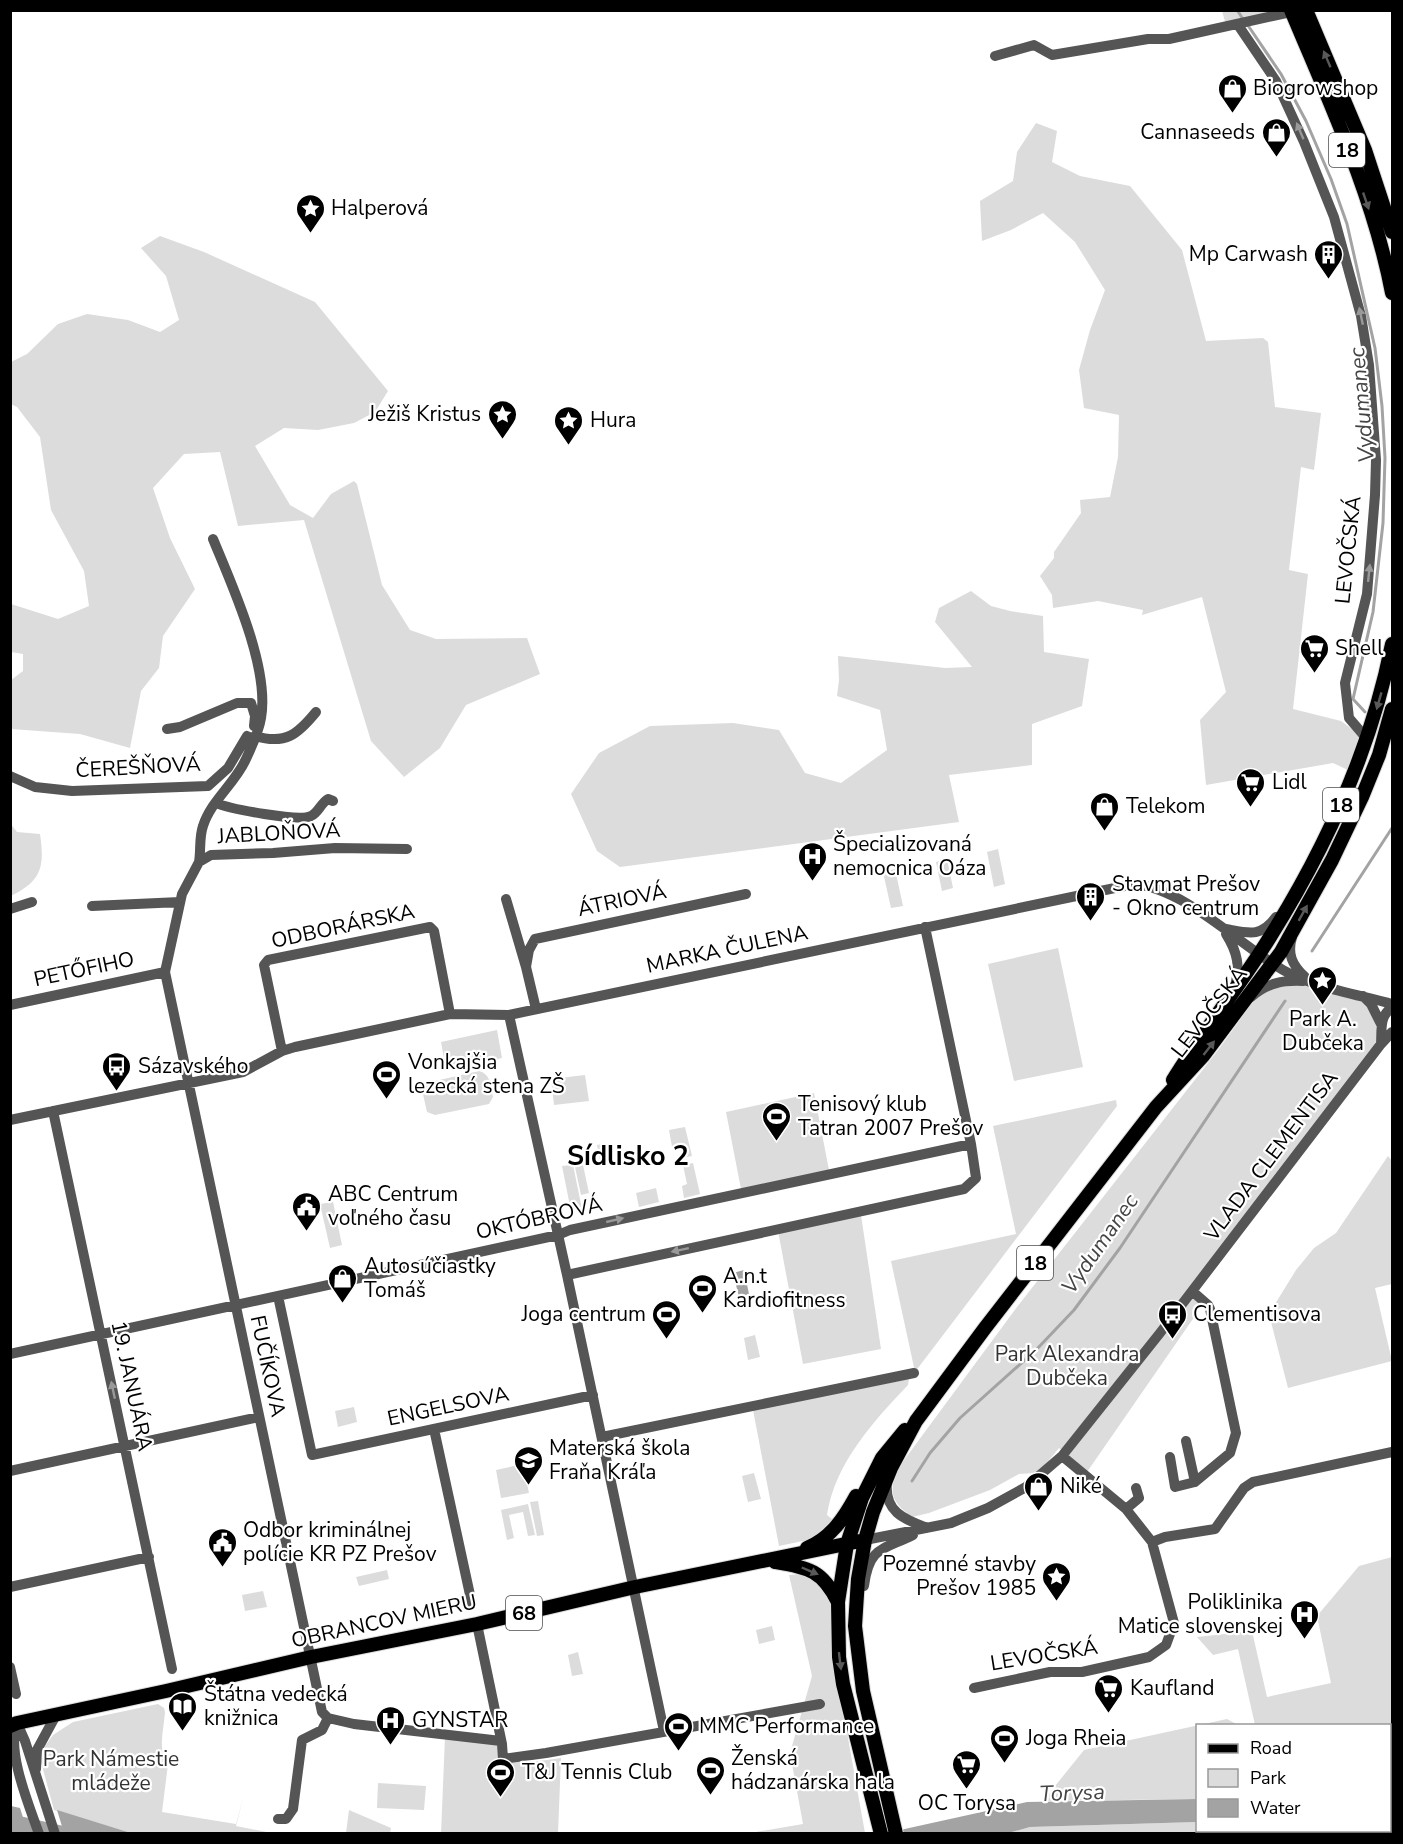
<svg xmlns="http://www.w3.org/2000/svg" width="1403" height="1844" font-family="'Nunito Sans',sans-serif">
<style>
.green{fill:#dcdcdc}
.water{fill:#a3a3a3}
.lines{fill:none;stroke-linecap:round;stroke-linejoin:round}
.stream{stroke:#a3a3a3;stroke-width:3}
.river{stroke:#a3a3a3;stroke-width:16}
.major-casing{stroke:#dbdbdb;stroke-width:16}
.minor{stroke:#555;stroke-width:10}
.major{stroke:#000;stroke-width:14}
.oneway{fill:#595959}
.oneway2{fill:#999}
.labels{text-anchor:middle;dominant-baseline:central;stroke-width:4.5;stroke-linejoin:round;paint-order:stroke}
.shield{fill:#fff;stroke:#4c4c4c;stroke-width:1.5}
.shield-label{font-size:20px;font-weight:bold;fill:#000}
.poi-label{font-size:21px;fill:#000;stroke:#fff;text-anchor:start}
.street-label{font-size:21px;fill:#000;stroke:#fff}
.park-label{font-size:21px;fill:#333;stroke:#fff}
.water-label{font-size:22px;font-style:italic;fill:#444;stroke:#fff}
.district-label{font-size:27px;font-weight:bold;fill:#000;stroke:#fff}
</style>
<rect width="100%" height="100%" fill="#fff"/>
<path class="green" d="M1222 11H1281L1226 25Z
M1036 123 1057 131 1052 162 1080 176 1130 186 1182 250 1206 341 1263 338 1268 342 1275 407 1321 413 1314 470 1301 467 1289 570 1308 574 1293 709 1341 721 1360 735 1348 770 1333 763 1206 785 1200 720 1226 692 1202 597 1142 615 1143 610 1098 601 1053 608 1052 595 1040 576 1054 558V552L1081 513 1080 500 1110 497 1118 457 1119 415 1084 408 1079 370 1090 330 1105 290 1075 242 1043 213 1011 230 982 241 980 201 1013 181 1017 152Z
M160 236 204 252 315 302 388 391 375 412 354 423 318 430 284 428 255 446 290 505 313 518 331 494 354 481 357 484 382 585 410 630 436 639 527 638 540 674 466 705 440 748 404 777 371 741 304 520 238 526 220 452 184 454 153 488 170 538 195 589 163 636 159 668 141 691 130 748 80 734 11 729V680L23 671V654L11 652V604L58 619 89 606 84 571 51 510 40 437 17 407 11 404V362L27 354 58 324 87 314 128 320 160 332 179 320 166 276 141 248Z
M971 591 991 606 1010 611 1043 616 1044 652 1089 659 1082 706 1032 724V765L949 775 959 822 620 867 597 851 571 794 599 753 650 726 733 723 779 730 805 773 841 783 887 750 880 710 837 696 839 680 838 656 945 668 972 667 935 622 939 608Z
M10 823 17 832 40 834C45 868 41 881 11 896Z
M998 849 1005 884 994 887 987 852Z
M947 859 953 888 942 891 936 862Z
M895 869 903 906 891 908 883 872Z
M1058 948 1083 1067 1014 1081 988 964Z
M1306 982 1357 991C1369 1007 1378 1021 1378 1041L1201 1280 1197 1313 1087 1472 1059 1448 1045 1465 1035 1473 1019 1474 990 1490 929 1513 912 1517C892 1502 889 1495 896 1471L1017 1307 1219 1049 1261 991Z
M497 1030 502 1058 446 1069 441 1042Z
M479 1071C491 1074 491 1087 493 1097L489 1104 435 1115 427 1112 422 1090 426 1083Z
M585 1075 589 1101 554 1105 551 1079Z
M814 1093 829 1170 741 1189 726 1112Z
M1116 1100 1117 1106 915 1372 891 1261 1016 1234 993 1126Z
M685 1127 692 1156 682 1158 680 1146 672 1147 669 1130Z
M607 1143 611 1164 601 1166 597 1145Z
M1388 1156 1392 1161V1284L1375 1288 1392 1361 1288 1388 1269 1314 1296 1270 1314 1248 1336 1233Z
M693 1163 700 1194 684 1198 682 1186 687 1184 683 1165Z
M573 1165 582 1209 571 1211 562 1166Z
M583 1165 589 1193 581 1195 575 1167Z
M656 1188 659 1202 639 1207 636 1193Z
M333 1202 342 1245 330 1248 320 1204Z
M861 1215 881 1349 803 1364 778 1231Z
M755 1335 760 1357 748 1360 744 1338Z
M909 1379 908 1385C873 1422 835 1463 827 1515L832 1519 822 1537 779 1546 753 1410Z
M354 1407 357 1422 338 1427 335 1411Z
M523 1464 529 1493 501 1498 496 1470Z
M754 1473 761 1499 748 1502 742 1476Z
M538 1501 544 1535 537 1536 530 1502Z
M528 1504 535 1535 528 1536 523 1512 509 1515 514 1538 507 1540 501 1510Z
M1392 1557V1774L1390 1775V1726L1255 1725 1238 1649 1213 1655 1197 1637 1252 1631 1267 1697 1331 1683 1317 1616 1359 1566Z
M387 1570 389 1579 359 1586 356 1577Z
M801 1574 814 1576 829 1591 834 1660 865 1833 744 1834 803 1824 790 1753 812 1676 789 1575Z
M263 1591 267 1607 245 1611 242 1595Z
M772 1626 775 1640 759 1644 756 1630Z
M578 1652 583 1674 572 1676 568 1655Z
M158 1704 164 1708 165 1712C164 1729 157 1750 168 1764L162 1812 236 1824 244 1795 236 1826 272 1833H131L54 1810 41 1762 45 1746 53 1735 73 1722Z
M1227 1719 1238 1725 1198 1726 1197 1799 1043 1801 1084 1750Z
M445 1737 505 1746C512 1769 543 1760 561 1758L558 1833 441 1834Z
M378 1783 426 1786 424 1810 377 1808Z
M1392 1804V1833L1005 1834 1030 1827 1197 1822 1198 1830H1390V1806Z
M349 1810 391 1828 390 1833H346Z"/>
<path class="water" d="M744 1270 749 1294 739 1297 733 1273Z
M1197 1799V1822L1030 1827 1005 1834H882L1027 1802Z
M11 1806 20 1808 28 1833H11Z
M57 1810 131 1833H64Z"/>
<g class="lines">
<path class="stream" d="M1237 10 1243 19
M1247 24 1281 74 1306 121 1331 179 1347 224 1375 348 1382 406 1385 458 1383 523 1373 612 1353 699 1365 712
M1312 951 1392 828
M912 1481 930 1453 960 1418 1036 1350 1074 1310 1120 1248 1285 1001"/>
<path class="river" d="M10 1822 63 1834"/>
<defs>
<path id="major" d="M1291 10C1329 101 1374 197 1392 293
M1306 10 1365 150 1392 232
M1173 1080C1203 1031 1240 986 1270 937 1327 846 1371 750 1392 644
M807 1548C831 1538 844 1518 856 1496
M775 1562C809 1568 822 1570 838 1602
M10 1726 17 1723 166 1691 311 1657 477 1624 635 1587 865 1540
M881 1834 843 1684 839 1657 838 1602 847 1544 862 1498 882 1458 905 1430
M896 1834 863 1691 855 1626 858 1579 865 1540 873 1512 891 1468 916 1421 985 1328 1156 1107 1203 1056 1281 952 1332 860 1362 797 1379 755 1392 709"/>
</defs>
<use href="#major" class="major-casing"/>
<path class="minor" d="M1238 25 1276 81 1304 142 1334 217 1361 316 1369 365 1376 460 1375 495 1367 594 1345 683 1349 718 1367 739
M995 56 1034 45 1052 55 1148 39H1169L1291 12
M167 729 180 727 237 703H251L255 716 254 726
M255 736C286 745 298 734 316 712
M10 776 35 787 72 791 208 786 228 768 247 736 254 739
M216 803C230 809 299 822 311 816 318 813 321 803 328 799L333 801
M407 849 335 848 273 853 211 855 199 862 182 894 165 972 322 1712 328 1718 354 1724 501 1741
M199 862C201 851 199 837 203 826 211 801 234 784 245 761 251 748 259 732 261 718 270 668 232 585 213 539
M506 899 526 967 536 1009
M92 906 180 902
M10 909 32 902
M1226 929C1248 933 1261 938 1276 917
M1226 934C1238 953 1240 966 1235 987
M1292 937C1287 954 1292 965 1305 977
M526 967 529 950 535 939 746 894
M1363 996 1371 1004 1381 1024
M1251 997C1267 983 1283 980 1303 981
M10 1005 165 972
M509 1015 567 1275 664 1731
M1381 1044C1382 1029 1379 1017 1392 1007
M282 1051 264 965 268 960 430 927 434 931 450 1014
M53 1111 172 1669
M10 1120 243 1072 282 1051 295 1047 450 1014 509 1015 1134 884C1186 889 1238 944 1283 970 1312 987 1360 995 1392 1004
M567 1275 964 1189 976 1178 971 1144 925 927
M278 1296 312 1455 593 1395
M10 1354 558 1235 570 1230 971 1144
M434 1429 472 1604
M602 1437 914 1373
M1186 1441 1195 1482 1230 1453 1236 1433 1210 1309 1208 1305 1192 1291
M1170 1457 1175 1487 1195 1482
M10 1471 259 1417
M887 1482C884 1511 903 1519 927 1528
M1126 1509 1139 1498 1136 1488
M865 1540 951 1523 988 1508 1026 1487 1062 1456 1160 1333 1381 1044 1392 1032
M1152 1542 1165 1537 1215 1529 1244 1488 1253 1482 1392 1452
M864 1586C869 1546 883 1550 913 1535
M10 1587 149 1557
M477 1624 502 1744 503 1759 546 1753 820 1704
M10 1667 16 1694
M974 1688 1050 1672H1082L1149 1657 1166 1645 1174 1623 1152 1542 1126 1509 1062 1456
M17 1723 25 1741 55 1834
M17 1723C6 1751 29 1805 39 1834
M36 1769 37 1750 56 1715
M278 1819H286L293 1809 302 1740 322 1730 328 1718"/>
<use href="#major" class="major"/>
</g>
<defs><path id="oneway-solid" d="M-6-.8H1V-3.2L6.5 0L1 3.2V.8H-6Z" transform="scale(1.5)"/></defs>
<g class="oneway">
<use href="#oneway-solid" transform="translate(1327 59) rotate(-113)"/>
<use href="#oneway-solid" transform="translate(1366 201) rotate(71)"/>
<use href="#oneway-solid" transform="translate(1379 701) rotate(106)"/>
<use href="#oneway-solid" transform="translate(1303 913) rotate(-61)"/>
<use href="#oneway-solid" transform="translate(1209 1048) rotate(-52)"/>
<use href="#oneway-solid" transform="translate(810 1571) rotate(23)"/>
<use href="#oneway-solid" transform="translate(840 1661) rotate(83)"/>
</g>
<g class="oneway2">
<use href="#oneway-solid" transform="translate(1300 131) rotate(-113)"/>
<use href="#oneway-solid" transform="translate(1361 316) rotate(-102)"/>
<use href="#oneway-solid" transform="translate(1369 573) rotate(-84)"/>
<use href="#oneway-solid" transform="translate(615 1220) rotate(-13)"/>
<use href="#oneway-solid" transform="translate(680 1250) rotate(168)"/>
<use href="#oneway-solid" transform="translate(113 1390) rotate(-102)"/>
</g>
<defs>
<symbol id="shop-pin" viewBox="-11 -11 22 30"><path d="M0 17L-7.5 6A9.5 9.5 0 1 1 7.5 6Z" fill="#000" stroke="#fff"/><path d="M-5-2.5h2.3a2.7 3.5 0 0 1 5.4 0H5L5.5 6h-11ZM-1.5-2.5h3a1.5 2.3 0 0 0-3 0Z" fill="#fff"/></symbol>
<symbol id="sight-pin" viewBox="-11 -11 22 30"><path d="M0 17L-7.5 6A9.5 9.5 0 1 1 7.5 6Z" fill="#000" stroke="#fff"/><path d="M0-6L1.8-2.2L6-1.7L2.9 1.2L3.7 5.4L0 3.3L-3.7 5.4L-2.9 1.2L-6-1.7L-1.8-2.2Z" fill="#fff"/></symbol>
<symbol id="building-pin" viewBox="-11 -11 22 30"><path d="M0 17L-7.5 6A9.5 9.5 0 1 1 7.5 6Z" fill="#000" stroke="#fff"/><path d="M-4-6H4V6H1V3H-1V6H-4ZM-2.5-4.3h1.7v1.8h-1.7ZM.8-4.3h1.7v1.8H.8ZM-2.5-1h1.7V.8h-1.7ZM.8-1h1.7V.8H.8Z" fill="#fff"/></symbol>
<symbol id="supermarket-pin" viewBox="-11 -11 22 30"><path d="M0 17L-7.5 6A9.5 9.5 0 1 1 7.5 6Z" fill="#000" stroke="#fff"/><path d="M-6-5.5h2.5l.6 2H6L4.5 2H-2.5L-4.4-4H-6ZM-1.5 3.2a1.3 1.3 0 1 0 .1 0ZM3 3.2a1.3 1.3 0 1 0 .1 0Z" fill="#fff"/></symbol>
<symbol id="hospital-pin" viewBox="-11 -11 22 30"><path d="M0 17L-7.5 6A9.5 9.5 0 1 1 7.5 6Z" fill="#000" stroke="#fff"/><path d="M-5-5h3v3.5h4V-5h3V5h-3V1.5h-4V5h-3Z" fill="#fff"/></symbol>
<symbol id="bus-pin" viewBox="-11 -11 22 30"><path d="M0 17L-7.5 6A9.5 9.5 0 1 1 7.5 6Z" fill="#000" stroke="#fff"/><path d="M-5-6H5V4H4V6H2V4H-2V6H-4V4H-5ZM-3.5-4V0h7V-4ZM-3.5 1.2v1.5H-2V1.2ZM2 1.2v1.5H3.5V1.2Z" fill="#fff"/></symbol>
<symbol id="stadium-pin" viewBox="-11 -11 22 30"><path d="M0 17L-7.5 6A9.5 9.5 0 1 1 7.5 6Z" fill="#000" stroke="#fff"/><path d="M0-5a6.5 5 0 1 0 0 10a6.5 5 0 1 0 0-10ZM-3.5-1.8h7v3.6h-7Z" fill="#fff"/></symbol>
<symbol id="civic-pin" viewBox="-11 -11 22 30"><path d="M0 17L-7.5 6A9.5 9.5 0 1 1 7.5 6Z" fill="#000" stroke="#fff"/><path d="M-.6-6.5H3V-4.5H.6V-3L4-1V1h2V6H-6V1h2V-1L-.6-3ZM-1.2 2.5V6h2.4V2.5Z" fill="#fff"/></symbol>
<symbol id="school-pin" viewBox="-11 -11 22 30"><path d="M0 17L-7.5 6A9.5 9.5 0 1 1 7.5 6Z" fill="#000" stroke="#fff"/><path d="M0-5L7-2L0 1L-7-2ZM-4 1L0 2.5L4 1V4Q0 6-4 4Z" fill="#fff"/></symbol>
<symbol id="library-pin" viewBox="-11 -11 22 30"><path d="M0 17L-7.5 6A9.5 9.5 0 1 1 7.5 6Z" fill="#000" stroke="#fff"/><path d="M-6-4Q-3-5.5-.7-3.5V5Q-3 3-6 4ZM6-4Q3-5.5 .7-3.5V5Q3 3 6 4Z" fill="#fff"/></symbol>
</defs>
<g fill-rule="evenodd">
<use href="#shop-pin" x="1216" y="72" width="33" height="45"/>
<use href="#shop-pin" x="1260" y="116" width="33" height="45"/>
<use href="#sight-pin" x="294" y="192" width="33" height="45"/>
<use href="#building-pin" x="1312" y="238" width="33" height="45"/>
<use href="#sight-pin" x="486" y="398" width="33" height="45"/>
<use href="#sight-pin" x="552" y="404" width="33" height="45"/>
<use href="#supermarket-pin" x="1298" y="632" width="33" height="45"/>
<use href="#supermarket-pin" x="1234" y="766" width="33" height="45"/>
<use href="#shop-pin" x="1088" y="790" width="33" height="45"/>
<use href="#hospital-pin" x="796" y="840" width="33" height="45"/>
<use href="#building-pin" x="1074" y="880" width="33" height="45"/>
<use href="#sight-pin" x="1306" y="964" width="33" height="45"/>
<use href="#bus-pin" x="100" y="1050" width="33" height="45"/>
<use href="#stadium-pin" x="370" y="1058" width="33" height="45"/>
<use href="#stadium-pin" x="760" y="1100" width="33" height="45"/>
<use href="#civic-pin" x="290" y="1190" width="33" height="45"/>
<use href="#shop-pin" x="326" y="1262" width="33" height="45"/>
<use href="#stadium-pin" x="686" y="1272" width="33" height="45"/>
<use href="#stadium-pin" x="650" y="1298" width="33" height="45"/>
<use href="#bus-pin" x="1156" y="1298" width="33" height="45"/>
<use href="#school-pin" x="512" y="1444" width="33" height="45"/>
<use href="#shop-pin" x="1022" y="1470" width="33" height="45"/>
<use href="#civic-pin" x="206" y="1526" width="33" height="45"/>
<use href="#sight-pin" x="1040" y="1560" width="33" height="45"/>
<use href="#hospital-pin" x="1288" y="1598" width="33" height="45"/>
<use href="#supermarket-pin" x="1092" y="1672" width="33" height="45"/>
<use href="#library-pin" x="166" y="1690" width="33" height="45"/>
<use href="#hospital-pin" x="374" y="1704" width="33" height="45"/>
<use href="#stadium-pin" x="662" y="1710" width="33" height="45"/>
<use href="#stadium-pin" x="988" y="1722" width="33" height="45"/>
<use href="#supermarket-pin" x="950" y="1748" width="33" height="45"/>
<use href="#stadium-pin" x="694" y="1754" width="33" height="45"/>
<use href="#stadium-pin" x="484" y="1756" width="33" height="45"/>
</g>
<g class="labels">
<g class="shield">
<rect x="1329" y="133" width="36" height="34" rx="4.5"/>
<rect x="1323" y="788" width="36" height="34" rx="4.5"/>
<rect x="1017" y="1246" width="36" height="34" rx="4.5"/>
<rect x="506" y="1596" width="36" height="34" rx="4.5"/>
</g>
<g class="shield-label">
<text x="1347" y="150">18</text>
<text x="1341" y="805">18</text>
<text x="1035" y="1263">18</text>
<text x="524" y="1613">68</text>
</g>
<g class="poi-label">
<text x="1253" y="88">Biogrowshop</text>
<text x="1255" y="132" text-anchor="end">Cannaseeds</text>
<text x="331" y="208">Halperová</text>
<text x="1308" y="254" text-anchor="end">Mp Carwash</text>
<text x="481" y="414" text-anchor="end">Ježiš Kristus</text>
<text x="590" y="420">Hura</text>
<text x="1335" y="648">Shell</text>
<text x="1272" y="782">Lidl</text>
<text x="1126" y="806">Telekom</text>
<text x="833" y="844">Špecializovaná<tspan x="833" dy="24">nemocnica Oáza</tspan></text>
<text x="1112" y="884">Stavmat Prešov<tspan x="1112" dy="24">- Okno centrum</tspan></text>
<text x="1323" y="1019" text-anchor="middle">Park A.<tspan x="1323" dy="24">Dubčeka</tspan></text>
<text x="408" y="1062">Vonkajšia<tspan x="408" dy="24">lezecká stena ZŠ</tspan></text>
<text x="138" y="1066">Sázavského</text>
<text x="798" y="1104">Tenisový klub<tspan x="798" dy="24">Tatran 2007 Prešov</tspan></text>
<text x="328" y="1194">ABC Centrum<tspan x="328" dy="24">voľného času</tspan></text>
<text x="364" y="1266">Autosúčiastky<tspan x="364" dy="24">Tomáš</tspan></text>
<text x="723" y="1276">A.n.t<tspan x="723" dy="24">Kardiofitness</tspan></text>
<text x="646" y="1314" text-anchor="end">Joga centrum</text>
<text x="1193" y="1314">Clementisova</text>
<text x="549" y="1448">Materská škola<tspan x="549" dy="24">Fraňa Kráľa</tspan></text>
<text x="1060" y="1486">Niké</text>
<text x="243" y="1530">Odbor kriminálnej<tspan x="243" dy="24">polície KR PZ Prešov</tspan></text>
<text x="1036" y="1564" text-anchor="end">Pozemné stavby<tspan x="1036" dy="24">Prešov 1985</tspan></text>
<text x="1283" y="1602" text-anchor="end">Poliklinika<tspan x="1283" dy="24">Matice slovenskej</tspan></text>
<text x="1130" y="1688">Kaufland</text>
<text x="204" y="1694">Štátna vedecká<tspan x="204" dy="24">knižnica</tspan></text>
<text x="412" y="1720">GYNSTAR</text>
<text x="699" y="1726">MMC Performance</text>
<text x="1026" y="1738">Joga Rheia</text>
<text x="731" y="1758">Ženská<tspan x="731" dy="24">hádzanárska hala</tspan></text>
<text x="522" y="1772">T&amp;J Tennis Club</text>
<text x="967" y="1803" text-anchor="middle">OC Torysa</text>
</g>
<g class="street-label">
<text transform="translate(1348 550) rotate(-84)">LEVOČSKÁ</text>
<text transform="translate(138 767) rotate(-3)">ČEREŠŇOVÁ</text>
<text transform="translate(279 833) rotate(-3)">JABLOŇOVÁ</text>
<text transform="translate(622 900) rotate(-12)">ÁTRIOVÁ</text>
<text transform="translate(343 926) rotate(-12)">ODBORÁRSKA</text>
<text transform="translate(727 949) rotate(-12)">MARKA ČULENA</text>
<text transform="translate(84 969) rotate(-12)">PETŐFIHO</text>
<text transform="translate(1209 1012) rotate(-52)">LEVOČSKÁ</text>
<text transform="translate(1271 1156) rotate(-53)">VLADA CLEMENTISA</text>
<text transform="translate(539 1218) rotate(-13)">OKTÓBROVÁ</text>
<text transform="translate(268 1366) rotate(78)">FUČÍKOVA</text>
<text transform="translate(132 1386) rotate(78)">19. JANUÁRA</text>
<text transform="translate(448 1406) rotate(-12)">ENGELSOVA</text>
<text transform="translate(384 1621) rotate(-12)">OBRANCOV MIERU</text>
<text transform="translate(1044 1655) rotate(-9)">LEVOČSKÁ</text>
</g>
<g class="park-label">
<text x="1067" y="1354">Park Alexandra<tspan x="1067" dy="24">Dubčeka</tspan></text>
<text x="111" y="1759">Park Námestie<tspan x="111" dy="24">mládeže</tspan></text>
</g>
<g class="water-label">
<text transform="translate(1362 405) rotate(-95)">Vydumanec</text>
<text transform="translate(1100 1244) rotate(-55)">Vydumanec</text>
<text transform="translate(1072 1793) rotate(-2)">Torysa</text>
</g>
<g class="district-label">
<text x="628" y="1156">Sídlisko 2</text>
</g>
</g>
<rect width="1403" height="1844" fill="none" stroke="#000000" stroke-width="24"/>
<rect x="1196" y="1724" width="195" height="108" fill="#ffffff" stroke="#999999" stroke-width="1.5"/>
<rect x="1208" y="1744" width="30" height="9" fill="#000000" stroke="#999999" stroke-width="1.5"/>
<text x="1250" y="1754" font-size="18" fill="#000000">Road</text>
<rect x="1208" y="1769" width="30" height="18" fill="#dcdcdc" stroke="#999999" stroke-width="1.5"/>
<text x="1250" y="1784" font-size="18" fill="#000000">Park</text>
<rect x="1208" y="1799" width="30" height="18" fill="#a3a3a3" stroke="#999999" stroke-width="1.5"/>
<text x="1250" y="1814" font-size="18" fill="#000000">Water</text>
</svg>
